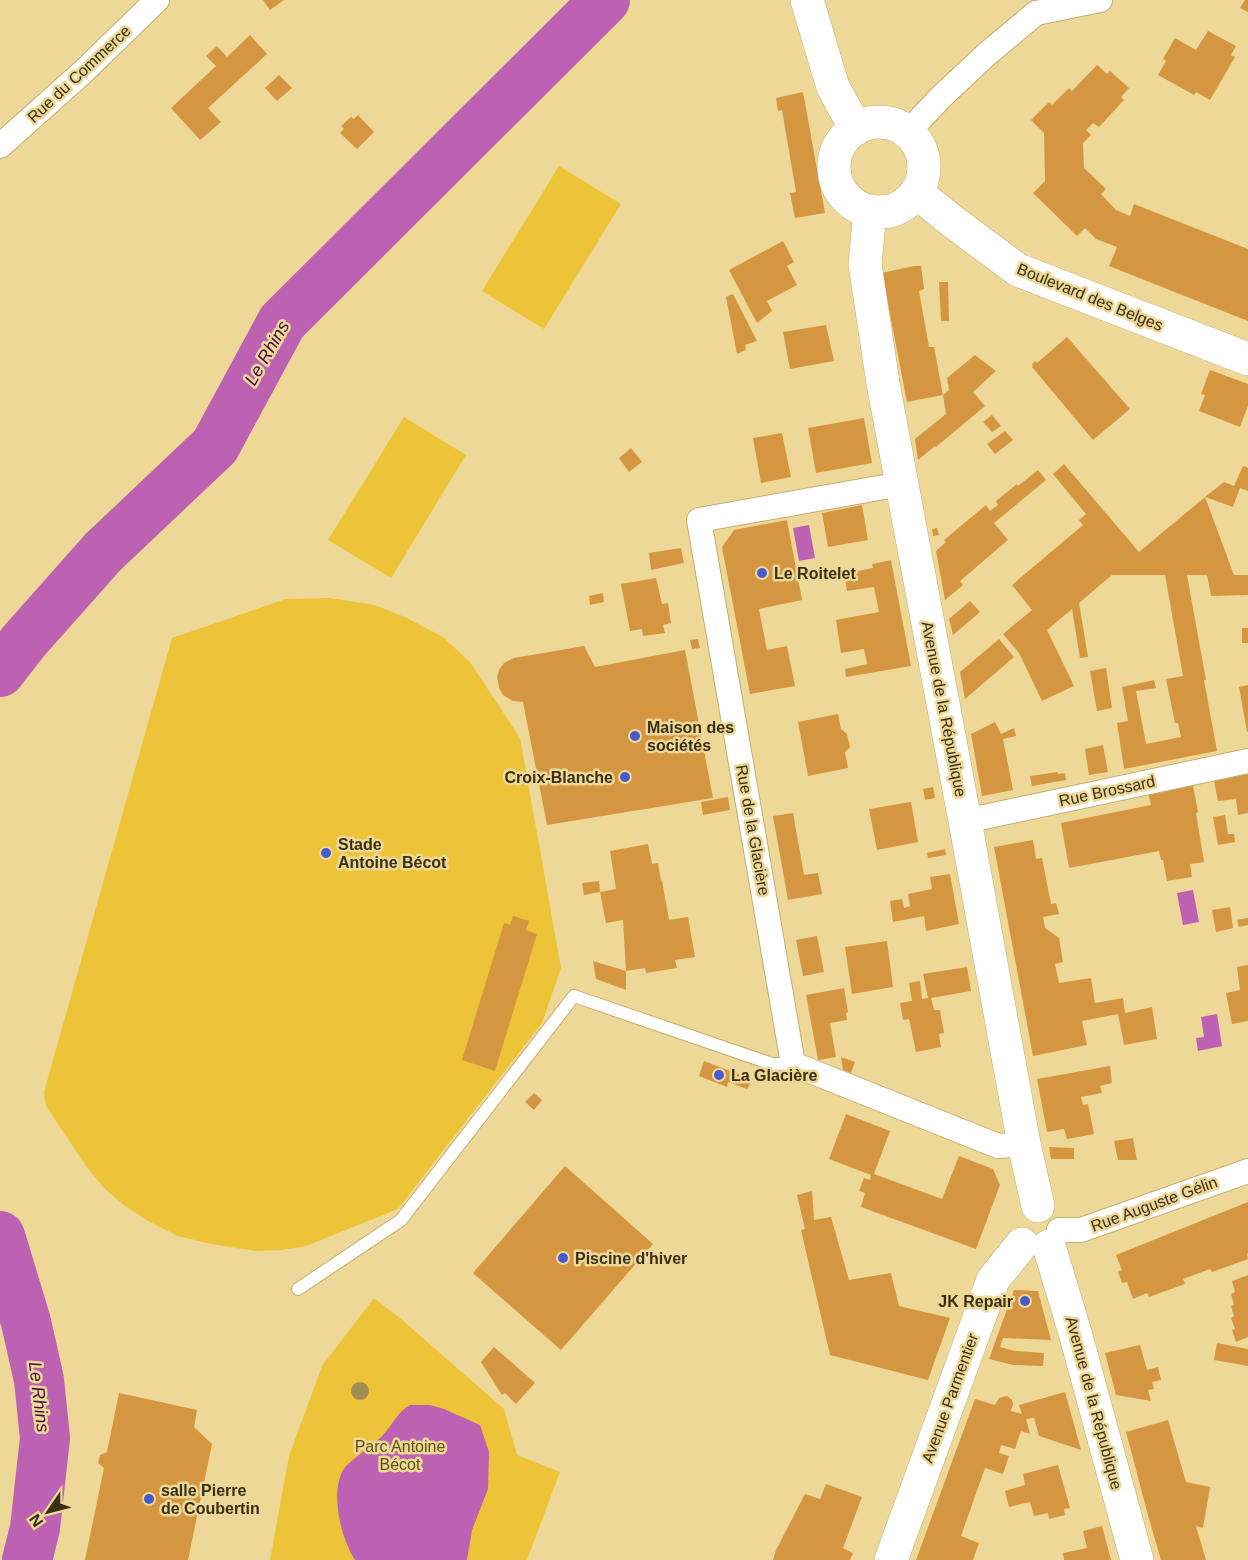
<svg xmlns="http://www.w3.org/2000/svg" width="1248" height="1560" font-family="Helvetica,sans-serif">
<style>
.green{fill:#edc438}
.water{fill:#bd61b3}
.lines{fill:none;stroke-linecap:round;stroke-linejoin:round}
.river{stroke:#bd61b3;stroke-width:50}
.building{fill:#d59642}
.lane-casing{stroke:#c4ae6f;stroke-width:14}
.street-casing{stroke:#c4ae6f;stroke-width:26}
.secondary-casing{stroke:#c4ae6f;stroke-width:34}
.lane{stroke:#fff;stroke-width:12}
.street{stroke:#fff;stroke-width:24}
.secondary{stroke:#fff;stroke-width:33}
.tree{fill:#9f8d52}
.poi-dot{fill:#475bcf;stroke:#eed897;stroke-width:2}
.labels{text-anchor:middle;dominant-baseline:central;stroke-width:5;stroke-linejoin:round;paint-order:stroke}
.street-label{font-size:16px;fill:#393016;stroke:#eed897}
.poi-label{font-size:16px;font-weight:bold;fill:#393016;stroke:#eed897;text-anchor:start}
.park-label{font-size:16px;fill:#5f4f19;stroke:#eed897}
.water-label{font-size:18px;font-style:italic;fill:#450a41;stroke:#eed897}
</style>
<rect width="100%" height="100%" fill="#eed897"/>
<path class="green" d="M559 166 621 204 544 329 482 291Z
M404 417 466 455 391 578 328 540Z
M330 598 375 605 407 618 443 637 470 662 520 738 561 968 542 1023 398 1209 306 1246 282 1250 255 1251 211 1244 178 1236 150 1222 125 1206 104 1188 86 1166 46 1106 44 1092 172 638 286 599Z
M374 1298 401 1319 504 1409 517 1455 560 1472 527 1560H270L289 1456 322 1366Z"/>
<path class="water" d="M809 525 815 558 799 561 793 528Z
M1193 890 1199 922 1183 925 1177 893Z
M1217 1014 1222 1046 1198 1051 1196 1038 1204 1037 1201 1017Z
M410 1405H430L444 1409 480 1425 489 1452 488 1489 472 1530 467 1560H355C341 1538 330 1494 343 1470 348 1462 374 1444 382 1436 392 1426 398 1411 410 1405Z"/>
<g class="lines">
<path class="river" d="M0 672 24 641 103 552 215 446 282 322 605 0
M0 1236 26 1322 39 1380 45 1438 35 1528 27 1560"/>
</g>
<path class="building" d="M263 0H284L270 10Z
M1245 0H1248V12L1240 8Z
M1208 31 1236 46 1231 55 1235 57 1210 100 1196 92 1194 95 1158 75 1166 61 1163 59 1175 38 1196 50Z
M250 35 267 54 208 108 221 122 200 140 171 108 216 66 206 56 217 46 227 57Z
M1097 65 1107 74 1110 71 1129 88 1121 97 1124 100 1099 127 1093 123 1086 130 1091 135 1083 143 1084 168 1106 189 1101 194 1116 210 1130 216 1134 204 1248 249V321L1109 266 1117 247 1096 239 1085 228 1077 236 1033 193 1045 181 1044 133 1031 120 1049 102 1052 105 1069 88 1072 91Z
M279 75 292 88 277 101 265 88Z
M803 92 825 213 795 218 790 193 796 192 782 110 778 111 776 98Z
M358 115 374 132 357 149 340 133 344 129 341 126 351 117 354 119Z
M783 241 794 262 787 266 797 285 767 301 772 311 757 323 729 270Z
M914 266H921L924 289 919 291 929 347H934L943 395 907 402 882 273Z
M939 282H948L949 321H941Z
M733 294 757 341 745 345 746 350 737 354 726 297Z
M826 325 834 361 790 369 783 332Z
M1067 337 1130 409 1093 440 1032 367 1033 366 1032 364 1035 361 1037 363Z
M975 355 996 371 973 392 985 406 936 447 935 446 918 460 915 439 946 414 943 395 949 390 947 378Z
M1210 370 1248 384V406L1240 427 1199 411 1205 395 1201 394Z
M992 415 1001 426 992 432 983 422Z
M864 418 872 463 816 473 808 428Z
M1005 431 1013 440 995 454 987 444Z
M782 433 791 477 761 483 753 438Z
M631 448 642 462 629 472 619 458Z
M1064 464 1139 552 1205 497 1224 482 1234 486 1243 466 1248 468V491L1240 488 1233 507 1205 497 1234 575H1248V595L1211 596 1207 575H1187L1206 680H1204L1217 751 1124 769 1117 723 1128 721 1122 687 1154 680 1156 688 1136 691 1146 744 1181 737 1178 723H1175L1166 679 1183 676 1165 575H1112L1079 603 1088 657 1080 658 1072 609 1047 630 1074 686 1042 701 1019 653 1003 634 1032 610 1012 585 1083 525 1079 520 1086 514 1053 474Z
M1038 470 1046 480 994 523 1008 540 960 581 963 585 945 600 936 551 946 542 944 540 986 505 990 511 998 505 996 501 1017 484 1018 486Z
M862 505 868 540 828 547 822 513Z
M787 520 802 600 759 609 767 650 787 646 795 686 750 694 722 547 734 530Z
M937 528 939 535 933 536 932 529Z
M681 548 684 563 651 570 649 553Z
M891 560 911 666 846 677 845 669 867 664 864 649 841 653 836 620 879 612 874 587 847 591 845 578 849 577 848 573 873 568 872 564Z
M656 578 662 604 668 603 671 623 663 625 665 633 643 636 642 629 630 631 621 584Z
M603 593 604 602 590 605 589 596Z
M970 601 980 612 953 635 949 619Z
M1242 628H1248V643H1242Z
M698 639 700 648 692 649 690 640Z
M999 639 1014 657 965 699 960 672Z
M584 646 595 667 685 650 713 798 547 825 523 702 513 701 503 695 499 688 497 677 499 670 504 663 514 658Z
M1106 668 1112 708 1097 711 1090 671Z
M1248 685V732H1247L1239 687Z
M838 714 841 729 847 734 850 747 845 752 848 768 808 776 798 722Z
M995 722 1001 734 1014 728 1016 736 1003 739 1013 790 982 796 971 734Z
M1103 745 1108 772 1089 775 1085 749Z
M1058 772V774L1065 773 1066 780 1032 786 1030 776Z
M1248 774V813L1238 815 1236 799 1218 801 1214 781Z
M1193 785 1198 812 1196 813 1204 862 1190 864 1192 877 1167 881 1163 860H1161L1159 851 1069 868 1061 823 1151 805 1148 793Z
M933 787 935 798 925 800 923 789Z
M728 797 730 810 703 815 701 802Z
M911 802 918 842 877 850 869 809Z
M793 813 804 875 818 873 822 894 788 900 773 816Z
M1225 815 1228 834H1234L1235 842 1218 845 1213 817Z
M1033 840 1036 859 1042 858 1051 904 1056 903 1059 914 1043 917 1045 928 1059 938 1063 962 1055 964 1059 983 1091 978 1095 1003 1123 998 1125 1013 1152 1007 1157 1039 1124 1045 1118 1014 1082 1021 1087 1045 1033 1056 994 847Z
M648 844 652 864 658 863 661 881 662 880 669 920 688 917 695 957 675 960 677 968 646 973 645 968 626 971 623 920 606 923 600 892 616 889 610 851Z
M945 849 946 855 928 858 927 853Z
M950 874 959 924 926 931 924 916 893 922 890 901 902 899 904 908 910 906 908 894 932 889 930 877Z
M599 881 600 892 584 895 582 883Z
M1230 907 1233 928 1216 932 1212 910Z
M513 916 529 921 526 930 537 934 495 1071 462 1060 504 923 510 925Z
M1248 918V925L1239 927 1237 920Z
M817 936 824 972 803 976 796 940Z
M887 941 893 987 852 994 845 947Z
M593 961 626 971V990L596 979Z
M1248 965V1021L1232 1024 1226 993 1240 990 1237 967Z
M967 967 971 991 931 998 934 1010H940L944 1033 939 1034 941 1047 916 1052 909 1019 903 1020 900 1003 912 1001 909 983 920 981 922 999 928 998 923 974Z
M844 988 848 1012 846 1013 847 1020 830 1023 836 1057 818 1060 806 995Z
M841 1057 855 1062 851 1073 843 1070Z
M704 1061 733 1072 753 1079 747 1089 728 1082 727 1087 699 1076Z
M1110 1066 1112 1083 1100 1086 1102 1093 1081 1097 1083 1105 1088 1104 1094 1134 1067 1139 1064 1129 1047 1132 1037 1079Z
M534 1093 542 1100 534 1110 525 1102Z
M846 1114 890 1131 874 1174 942 1199 959 1156 993 1169 1000 1185 976 1249 861 1207 865 1193 859 1191 864 1178 870 1180 871 1175 829 1159Z
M1133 1138 1137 1160H1118L1114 1141Z
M1049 1147 1074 1148V1159H1051Z
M565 1166 653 1244 561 1350 473 1273Z
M812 1191 814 1220 831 1217 849 1280 891 1273 899 1306 950 1318 928 1380 830 1355 801 1230 805 1229 797 1195Z
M1248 1202V1253L1247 1254 1248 1259 1212 1272 1210 1269 1183 1279 1185 1284 1149 1297 1147 1293 1133 1299 1127 1282 1122 1283 1118 1272 1122 1270 1116 1255Z
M1248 1275V1337L1236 1342 1232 1330 1235 1329 1231 1318 1234 1316 1231 1306 1234 1305 1231 1294 1235 1292 1232 1281Z
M1014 1290 1038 1291 1051 1340 1003 1338 1000 1347 1015 1351 1044 1353 1043 1366 1013 1365 989 1359Z
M1217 1343 1248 1349V1366L1214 1360Z
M1140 1345 1147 1370 1158 1367 1161 1380 1152 1382 1154 1389 1148 1390 1151 1401 1116 1395 1105 1353Z
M494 1347 535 1383 516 1404 505 1393 502 1395 481 1362Z
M1065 1392 1081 1450 1039 1436 1034 1418 1026 1419 1030 1434 1021 1431 1015 1449 1001 1445 999 1453 1009 1456 1003 1474 985 1468 961 1536 979 1543 973 1560H916L975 1399 995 1405 999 1398 1007 1396 1012 1400 1013 1404 1011 1411 1022 1414 1019 1405Z
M119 1393 197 1410 194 1427 212 1444 188 1560H85L104 1468 98 1463 100 1455 107 1452Z
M1168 1420 1186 1482 1210 1487 1203 1528 1196 1526 1206 1560H1161L1149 1519 1126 1432Z
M1058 1465 1070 1508 1064 1509 1065 1515 1049 1519 1048 1513 1034 1516 1030 1502 1009 1507 1005 1491 1025 1485 1023 1474Z
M826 1484 862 1497 843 1548 853 1553 850 1560H773L776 1550 805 1494 820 1499Z
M1102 1526 1111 1560H1064L1063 1553 1087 1548 1083 1531Z"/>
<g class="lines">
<defs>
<path id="lane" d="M298 1289 401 1220 574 996 772 1064H793"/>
<path id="street" d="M908 132 941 97 987 54 1036 13 1100 0
M0 146 84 71 157 0
M901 484 699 520 793 1064 998 1146 1024 1144
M965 821 1248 761
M1059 1230H1081L1248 1171"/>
<path id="secondary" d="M807 0 833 87 856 129
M834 167a45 45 0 1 1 90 0a45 45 0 1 1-90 0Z
M916 192 952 221 1018 270 1248 359
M870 211 865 264 883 383 965 821 1024 1144 1038 1206
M1049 1246 1076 1336 1137 1560
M891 1560 993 1280 1022 1244"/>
</defs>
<use href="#lane" class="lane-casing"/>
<use href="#street" class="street-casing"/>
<use href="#secondary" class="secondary-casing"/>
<use href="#lane" class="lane"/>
<use href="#street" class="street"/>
<use href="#secondary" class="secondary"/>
</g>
<circle class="tree" cx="360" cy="1391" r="9"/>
<g class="poi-dot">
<circle cx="762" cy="573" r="6"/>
<circle cx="635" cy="736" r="6"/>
<circle cx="625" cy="777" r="6"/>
<circle cx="326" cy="853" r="6"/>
<circle cx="719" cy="1075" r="6"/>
<circle cx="563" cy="1258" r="6"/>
<circle cx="1025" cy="1301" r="6"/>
<circle cx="149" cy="1499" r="6"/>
</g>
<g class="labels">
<g class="street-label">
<text transform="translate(79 74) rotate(-43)">Rue du Commerce</text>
<text transform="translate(1090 297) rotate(22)">Boulevard des Belges</text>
<text transform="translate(944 709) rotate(79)">Avenue de la République</text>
<text transform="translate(1107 791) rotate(-12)">Rue Brossard</text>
<text transform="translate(753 830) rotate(80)">Rue de la Glacière</text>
<text transform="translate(1154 1204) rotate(-20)">Rue Auguste Gélin</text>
<text transform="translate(950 1398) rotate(-70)">Avenue Parmentier</text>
<text transform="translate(1094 1403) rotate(75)">Avenue de la République</text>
</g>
<g class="poi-label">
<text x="774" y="573">Le Roitelet</text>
<text x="647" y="727">Maison des<tspan x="647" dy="18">sociétés</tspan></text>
<text x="613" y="777" text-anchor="end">Croix-Blanche</text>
<text x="338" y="844">Stade<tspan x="338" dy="18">Antoine Bécot</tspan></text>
<text x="731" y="1075">La Glacière</text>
<text x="575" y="1258">Piscine d'hiver</text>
<text x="1013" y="1301" text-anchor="end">JK Repair</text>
<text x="161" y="1490">salle Pierre<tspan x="161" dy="18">de Coubertin</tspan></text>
</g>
<g class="park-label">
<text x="400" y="1446">Parc Antoine<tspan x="400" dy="18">Bécot</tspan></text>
</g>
<g class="water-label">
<text transform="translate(267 353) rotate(-60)">Le Rhins</text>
<text transform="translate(39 1397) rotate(83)">Le Rhins</text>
</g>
</g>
<g transform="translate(48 1512) rotate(235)" stroke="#eed897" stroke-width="4.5" paint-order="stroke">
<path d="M0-4.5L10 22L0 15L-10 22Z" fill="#393016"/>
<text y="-9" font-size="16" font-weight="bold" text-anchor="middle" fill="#393016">N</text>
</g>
</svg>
